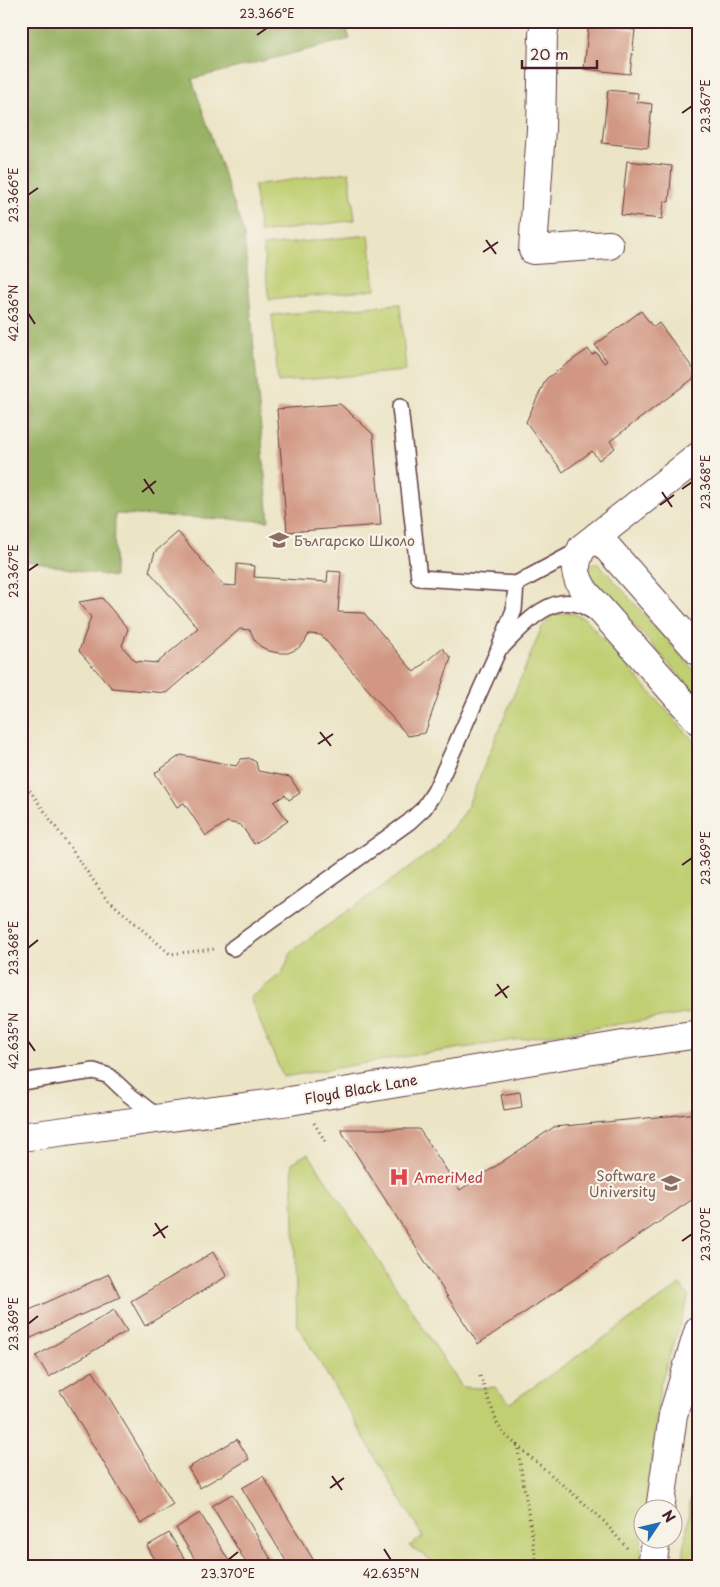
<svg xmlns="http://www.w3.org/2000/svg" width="720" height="1587" font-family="'Playpen Sans',sans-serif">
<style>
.green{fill:#c0cf72;stroke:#85774e}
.forest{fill:#98b264;stroke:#716848}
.building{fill:#d19782}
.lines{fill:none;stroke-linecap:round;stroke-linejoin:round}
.service-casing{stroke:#623d42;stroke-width:18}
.minor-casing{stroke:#623d42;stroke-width:30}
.tertiary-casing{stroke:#623d42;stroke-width:30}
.path{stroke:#623d42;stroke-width:3;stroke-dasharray:1 4;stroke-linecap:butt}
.service{stroke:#fff;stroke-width:15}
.minor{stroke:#fff;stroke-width:28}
.tertiary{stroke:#fff;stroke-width:28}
.ticks{fill:none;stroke:#4a1f2b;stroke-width:2}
.labels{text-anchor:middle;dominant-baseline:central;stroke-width:4.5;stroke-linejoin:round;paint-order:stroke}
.education-label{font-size:14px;fill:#785e54;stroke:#f7f3e8;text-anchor:start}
.street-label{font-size:14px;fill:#4a1f2b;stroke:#f7f3e8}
.health-label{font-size:14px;fill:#be3a42;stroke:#f7f3e8;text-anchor:start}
.neatline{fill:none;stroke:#4a1f2b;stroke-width:2}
.ticks-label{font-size:12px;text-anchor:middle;fill:#4a1f2b}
</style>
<rect width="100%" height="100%" fill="#f7f3e8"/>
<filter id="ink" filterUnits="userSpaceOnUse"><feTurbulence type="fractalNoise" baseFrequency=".02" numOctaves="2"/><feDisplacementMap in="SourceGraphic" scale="10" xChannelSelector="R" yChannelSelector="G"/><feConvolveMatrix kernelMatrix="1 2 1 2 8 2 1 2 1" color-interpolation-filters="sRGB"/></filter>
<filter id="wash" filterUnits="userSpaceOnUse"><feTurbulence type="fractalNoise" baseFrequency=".0096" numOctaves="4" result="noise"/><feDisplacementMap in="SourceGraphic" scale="20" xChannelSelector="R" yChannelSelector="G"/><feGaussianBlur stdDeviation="1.12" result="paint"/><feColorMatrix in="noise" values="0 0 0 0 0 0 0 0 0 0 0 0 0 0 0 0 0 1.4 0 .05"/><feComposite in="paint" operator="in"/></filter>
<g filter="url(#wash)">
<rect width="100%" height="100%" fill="#ebe4c5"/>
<path class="green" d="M349 172 355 220 260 233 254 185Z
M369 235 375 289 269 300 263 246Z
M400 304 406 371 278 382 272 315Z
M595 563 600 565 699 676V698L591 576 589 574 590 565Z
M570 612 585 619 699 747V1012L390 1059 283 1077 250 998 282 973 292 951 435 849 465 812 542 627 553 615Z
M308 1153 462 1387 483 1388 495 1387 510 1403 680 1285 689 1296 660 1386 647 1509 642 1510 641 1566H440L409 1546 423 1537 297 1324 292 1163Z
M699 1432V1566H682Z"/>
<path class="forest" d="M21 21H344L350 39 192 79 244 234 269 521 115 514 114 577 21 560Z"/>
<g id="blocks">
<path class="building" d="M589 21H620L619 28 635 30 630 74 584 69Z
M608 90 638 93 637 102 652 104 648 148 602 143Z
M627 161 672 166 669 202 664 201 662 219 621 215Z
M641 311 653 327 659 323 698 375 610 441 615 448 599 460 592 451 563 472 526 422 546 379 588 349 592 355 596 352 604 363 607 361 595 345Z
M340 404 373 434 381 525 287 532 277 409Z
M178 532 223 585 236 586 237 564 255 566 254 577 327 582 328 571 341 572 338 612 364 613 414 672 442 648 451 658 425 733 408 736 321 635 309 634 304 643 297 649 288 653H278L269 651 260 646 254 639 250 630 240 629 166 693 112 688 79 651 91 617 79 602 102 598 128 629 122 646 135 661 157 663 198 628 149 571 155 552Z
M181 755 236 766 241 759 249 758 256 762 258 771 290 777 300 793 289 800 285 795 274 802 288 821 254 844 241 825 227 822 206 836 184 803 177 807 155 773Z
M520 1092 522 1107 504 1110 501 1095Z
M699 1113V1195L478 1344 340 1129H419L460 1190 554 1127Z
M213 1252 227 1276 145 1326 131 1301Z
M109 1274 120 1297 31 1338 21 1314Z
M114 1310 127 1331 49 1377 36 1356Z
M93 1371 173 1504 141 1524 60 1391Z
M237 1439 249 1459 200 1488 188 1468Z
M263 1476 317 1566H289L242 1488Z
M232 1494 275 1566H248L212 1506Z
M200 1513 232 1566H199L176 1528Z
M169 1533 189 1566H159L147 1546Z"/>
</g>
</g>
<g filter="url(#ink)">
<use href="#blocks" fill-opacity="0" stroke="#623d42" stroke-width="1"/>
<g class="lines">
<defs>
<path id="service" d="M400 407 419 578 516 584 581 549
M503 646C522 627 549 593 581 605 586 607 590 610 595 613
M233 948 409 822 424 808 435 791 498 651 514 610 516 584
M21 1082 94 1071 109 1076 128 1094 159 1118"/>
<path id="minor" d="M546 21 543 34 541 129 533 250 609 245
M699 456 582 548C573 566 574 575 585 592L699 721
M597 536 699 652
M21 1137 290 1101 623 1045 699 1034"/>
<path id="tertiary" d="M660 1510 673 1415 699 1329
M652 1566 656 1540"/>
</defs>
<use href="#service" class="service-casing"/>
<use href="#minor" class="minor-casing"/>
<use href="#tertiary" class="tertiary-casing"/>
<path class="path" d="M21 778 105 897 170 954 215 949
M314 1123 327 1144
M480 1376 498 1425 504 1434 600 1517 627 1548
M517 1444 537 1566"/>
<use href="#service" class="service"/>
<use href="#minor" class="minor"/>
<use href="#tertiary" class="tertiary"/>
</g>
</g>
<path class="ticks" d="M257 35 267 28M682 113 692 106M28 195 38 188M486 240 496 254M483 252 498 242M28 313 35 324M144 479 154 494M682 489 692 482M142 492 156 481M662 492 672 507M660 505 674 495M28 571 38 564M320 732 331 746M318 744 333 734M682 865 692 858M28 948 38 940M497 984 507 998M495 996 509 986M28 1041 35 1051M155 1223 165 1238M153 1236 168 1226M682 1241 692 1234M28 1324 38 1316M332 1476 342 1490M330 1488 344 1478M384 1549 391 1560M228 1560 238 1552"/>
<defs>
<symbol id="school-bare" viewBox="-9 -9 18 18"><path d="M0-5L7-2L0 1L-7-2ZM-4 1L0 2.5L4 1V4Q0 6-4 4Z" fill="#8d6e63" stroke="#f7f3e8" stroke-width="2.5" paint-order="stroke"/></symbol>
<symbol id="hospital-bare" viewBox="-9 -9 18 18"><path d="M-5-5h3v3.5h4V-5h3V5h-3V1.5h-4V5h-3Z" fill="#e0444e" stroke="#f7f3e8" stroke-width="2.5" paint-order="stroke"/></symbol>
<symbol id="university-bare" viewBox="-9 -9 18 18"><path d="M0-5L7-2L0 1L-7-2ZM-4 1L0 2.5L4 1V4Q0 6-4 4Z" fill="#8d6e63" stroke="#f7f3e8" stroke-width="2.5" paint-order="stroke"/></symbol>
</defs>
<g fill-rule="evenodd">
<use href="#school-bare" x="265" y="526" width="28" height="28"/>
<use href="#hospital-bare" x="385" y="1163" width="28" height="28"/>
<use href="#university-bare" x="657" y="1169" width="28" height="28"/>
</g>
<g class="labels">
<g class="education-label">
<text x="294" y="540">Българско Школо</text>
<text x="656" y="1175" text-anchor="end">Software<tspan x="656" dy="16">University</tspan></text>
</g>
<g class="street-label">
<text transform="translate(361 1089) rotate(-10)">Floyd Black Lane</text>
</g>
<g class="health-label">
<text x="414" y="1177">AmeriMed</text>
</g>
</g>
<rect width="720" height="1587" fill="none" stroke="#f7f3e8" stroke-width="55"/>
<g transform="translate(658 1524) rotate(55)"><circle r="24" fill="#f7f3e8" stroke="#b29e9c"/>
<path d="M0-4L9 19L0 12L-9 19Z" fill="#1f6fb2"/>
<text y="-8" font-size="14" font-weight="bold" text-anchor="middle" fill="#4a1f2b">N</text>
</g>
<path d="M522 60v8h75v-8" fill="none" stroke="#4a1f2b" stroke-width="2.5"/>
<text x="530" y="60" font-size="15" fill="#4a1f2b" stroke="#f7f3e8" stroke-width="4" paint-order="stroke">20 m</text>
<rect x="28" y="28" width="664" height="1532" class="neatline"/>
<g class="ticks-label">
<text x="267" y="18">23.366°E</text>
<text transform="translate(706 106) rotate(-90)" y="4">23.367°E</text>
<text transform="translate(14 195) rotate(-90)" y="4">23.366°E</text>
<text transform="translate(14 313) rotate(-90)" y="4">42.636°N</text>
<text transform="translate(706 482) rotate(-90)" y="4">23.368°E</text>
<text transform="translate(14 571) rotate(-90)" y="4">23.367°E</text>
<text transform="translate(706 858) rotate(-90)" y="4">23.369°E</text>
<text transform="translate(14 948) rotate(-90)" y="4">23.368°E</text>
<text transform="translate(14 1041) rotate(-90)" y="4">42.635°N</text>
<text transform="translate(706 1234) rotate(-90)" y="4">23.370°E</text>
<text transform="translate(14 1324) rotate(-90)" y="4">23.369°E</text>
<text x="228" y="1578">23.370°E</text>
<text x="391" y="1578">42.635°N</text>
</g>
</svg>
